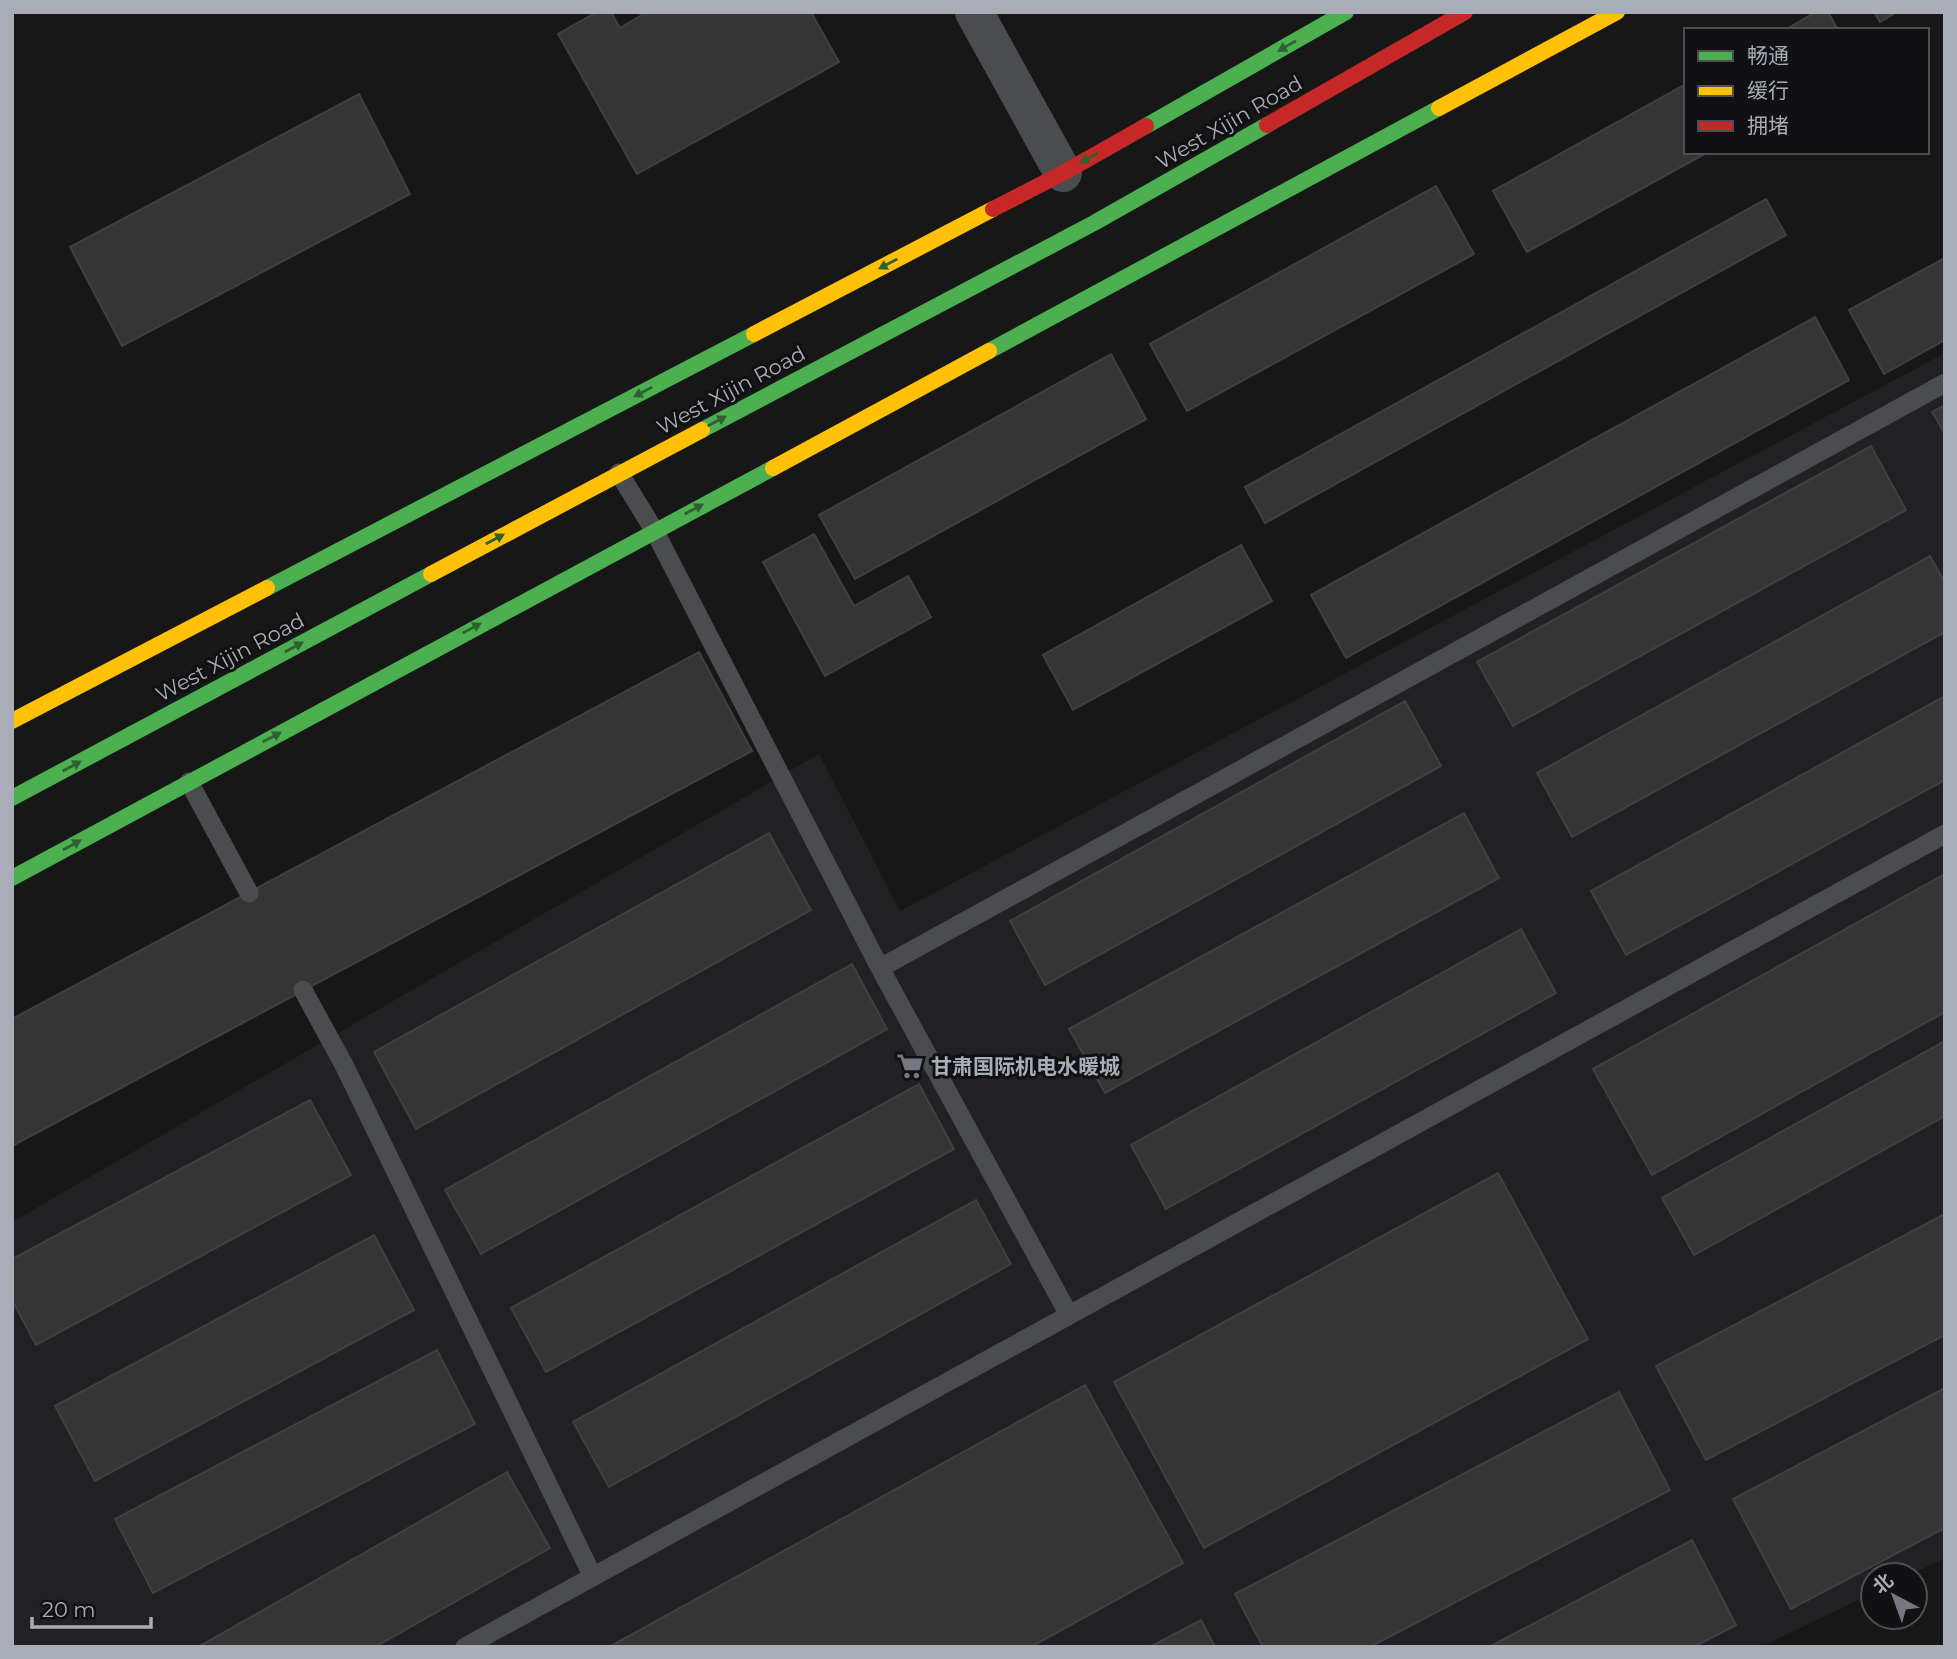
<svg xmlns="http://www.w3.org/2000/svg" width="1957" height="1659" font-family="Montserrat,'Noto Sans SC',sans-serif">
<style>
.built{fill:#212123}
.building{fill:#353536;stroke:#3f4043;stroke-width:2}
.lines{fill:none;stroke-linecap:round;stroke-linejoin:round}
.lane{stroke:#4b4c50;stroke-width:19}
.street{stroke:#4b4c50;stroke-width:38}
.fast{stroke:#4caf50;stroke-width:16}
.slow{stroke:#ffc107;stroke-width:16}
.jam{stroke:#c62828;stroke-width:16}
.oneway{fill:#2e6032}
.labels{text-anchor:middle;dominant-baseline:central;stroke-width:6;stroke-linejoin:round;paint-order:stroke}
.street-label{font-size:21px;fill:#a8adb8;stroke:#111113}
.poi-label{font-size:21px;font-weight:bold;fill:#a8adb8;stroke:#111113;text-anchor:start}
</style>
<rect width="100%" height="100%" fill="#171717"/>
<path class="built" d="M1945 353V1558L1910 1575H1873V1593L1761 1647H12V1222L819 754 900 911Z"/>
<path class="building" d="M597 12H611L620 28 647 12H811L839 62 637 174 558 34Z
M1816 12H1828L1838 30H1785Z
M1874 12H1897L1880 22Z
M1686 84V152H1708L1527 252 1493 191Z
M359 94 410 194 122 346 70 247Z
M1436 186 1474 254 1187 411 1150 344Z
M1766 199 1786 235 1265 523 1245 487Z
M1945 258V340L1884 374 1849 310Z
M1815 317 1849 380 1346 658 1311 595Z
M1111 354 1146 419 855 579 819 515Z
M1945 405V434L1932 412Z
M1871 446 1906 510 1513 726 1477 662Z
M814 534 854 606 908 576 931 617 825 676 763 562Z
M1241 545 1272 601 1073 710 1043 655Z
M1930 556 1945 583V632L1572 837 1537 773Z
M699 652 752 751 12 1146V1019Z
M1945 696V780L1626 955 1591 891Z
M1405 701 1441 766 1045 985 1010 921Z
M1464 813 1499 878 1105 1093 1069 1029Z
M769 833 811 910 416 1129 374 1052Z
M1945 874V1012L1652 1175 1593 1069Z
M1521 929 1556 993 1166 1209 1131 1145Z
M852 964 887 1029 481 1254 445 1190Z
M1945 1041V1116L1694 1255 1662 1198Z
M919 1084 954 1149 546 1372 511 1308Z
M310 1100 351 1175 36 1345 12 1300V1259Z
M1498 1173 1588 1339 1204 1548 1114 1382Z
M976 1200 1011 1264 609 1487 573 1422Z
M1945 1214V1335L1706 1460 1656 1366Z
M374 1235 414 1310 95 1481 55 1406Z
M437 1350 475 1424 153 1593 115 1519Z
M1085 1385 1183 1563 1031 1647H609Z
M1945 1388V1528L1791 1609 1733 1499Z
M1619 1392 1670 1490 1370 1647H1263L1235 1594Z
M507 1472 550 1548 375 1647H198Z
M1692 1540 1736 1625 1694 1647H1489Z
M1201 1620 1215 1647H1150Z"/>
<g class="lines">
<path class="lane" d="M619 473 654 530 880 968 1069 1315
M189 782 249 893
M880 968 1945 383
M303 990 344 1065 593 1577
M465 1647 1945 834"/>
<path class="street" d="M974 12 1063 173"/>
<path class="fast" d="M1146 126 1346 12
M989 351 1439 108
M702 430 1094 223 1267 125
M267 588 754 334
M12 798 431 574
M12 878 773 468"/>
<path class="slow" d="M1439 108 1617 12
M754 334 993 209
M773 468 989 351
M431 574 702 430
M12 721 267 588"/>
<path class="jam" d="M1267 125 1465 12
M993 209 1063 173 1146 126"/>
</g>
<defs><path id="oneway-solid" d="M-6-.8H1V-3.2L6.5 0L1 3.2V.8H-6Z" transform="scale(1.75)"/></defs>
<g class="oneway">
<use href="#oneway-solid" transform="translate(1287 46) rotate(150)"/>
<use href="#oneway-solid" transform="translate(1089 158) rotate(150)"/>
<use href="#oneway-solid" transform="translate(888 264) rotate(152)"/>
<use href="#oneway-solid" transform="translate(643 392) rotate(152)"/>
<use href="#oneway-solid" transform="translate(717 421) rotate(-28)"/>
<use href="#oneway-solid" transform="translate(694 509) rotate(-28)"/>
<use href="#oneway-solid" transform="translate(495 539) rotate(-28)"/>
<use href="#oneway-solid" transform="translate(472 628) rotate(-28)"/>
<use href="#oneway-solid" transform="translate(294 647) rotate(-28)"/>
<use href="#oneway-solid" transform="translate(272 737) rotate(-28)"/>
<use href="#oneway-solid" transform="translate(72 766) rotate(-28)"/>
<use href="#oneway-solid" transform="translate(72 845) rotate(-29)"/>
</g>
<defs>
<symbol id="supermarket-bare" viewBox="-9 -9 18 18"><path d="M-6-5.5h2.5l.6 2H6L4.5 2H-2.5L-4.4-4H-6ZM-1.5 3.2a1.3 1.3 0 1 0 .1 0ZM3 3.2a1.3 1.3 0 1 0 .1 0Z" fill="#757880" stroke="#111113" stroke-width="2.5" paint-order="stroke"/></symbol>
</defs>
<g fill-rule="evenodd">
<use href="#supermarket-bare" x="891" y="1047" width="38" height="38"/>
</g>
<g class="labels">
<g class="street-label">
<text transform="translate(1229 122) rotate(-30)">West Xijin Road</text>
<text transform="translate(731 390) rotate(-28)">West Xijin Road</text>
<text transform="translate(230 657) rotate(-28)">West Xijin Road</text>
</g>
<g class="poi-label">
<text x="931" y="1066">甘肃国际机电水暖城</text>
</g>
</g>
<rect width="1957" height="1659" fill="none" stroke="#a8adb8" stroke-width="28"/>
<rect x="1684" y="28" width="245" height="126" fill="#111113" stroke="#4d4f55" stroke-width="2"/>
<rect x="1698" y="51" width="35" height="10" fill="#4caf50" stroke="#4d4f55" stroke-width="2"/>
<text x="1747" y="63" font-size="21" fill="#a8adb8">畅通</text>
<rect x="1698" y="86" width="35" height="10" fill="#ffc107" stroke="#4d4f55" stroke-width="2"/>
<text x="1747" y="98" font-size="21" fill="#a8adb8">缓行</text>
<rect x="1698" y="121" width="35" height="10" fill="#c62828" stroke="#4d4f55" stroke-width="2"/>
<text x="1747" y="133" font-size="21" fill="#a8adb8">拥堵</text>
<g transform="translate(1894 1596) rotate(319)"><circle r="33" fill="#111113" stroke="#4d4f55" stroke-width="2"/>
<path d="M0-5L12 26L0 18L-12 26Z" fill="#757880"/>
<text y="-10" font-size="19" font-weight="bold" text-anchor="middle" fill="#a8adb8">北</text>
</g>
<path d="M32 1617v10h119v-10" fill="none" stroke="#a8adb8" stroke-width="3.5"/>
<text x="42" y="1617" font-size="21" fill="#a8adb8" stroke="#111113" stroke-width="5" paint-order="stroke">20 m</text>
</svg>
